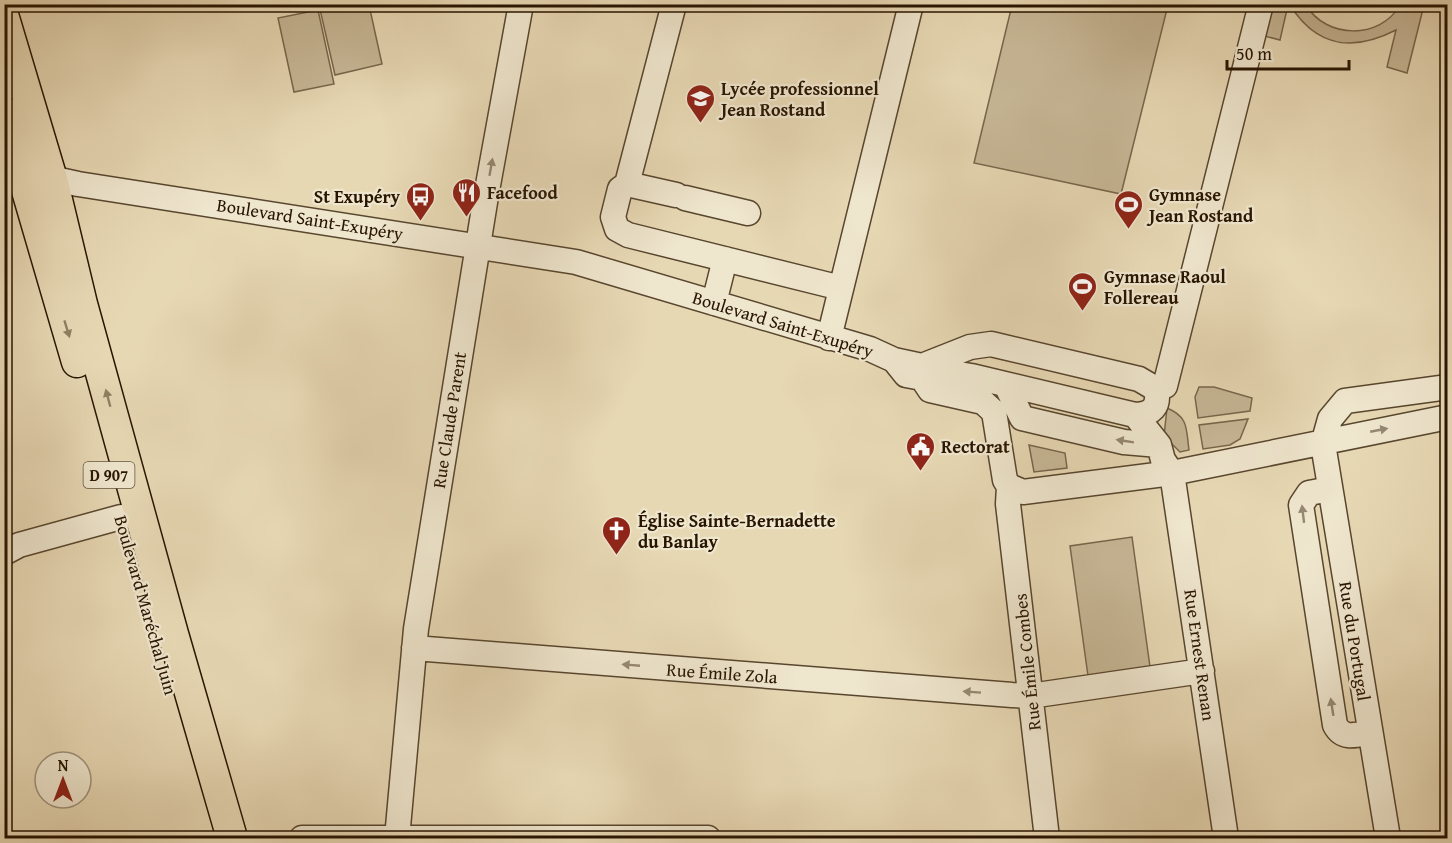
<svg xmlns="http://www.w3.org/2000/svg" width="1452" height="843" font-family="'Gentium Book Plus',serif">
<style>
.green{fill:#c7b796;stroke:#78664c;stroke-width:1.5}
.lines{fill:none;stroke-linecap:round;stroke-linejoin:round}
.minor-casing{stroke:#58462e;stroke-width:27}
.major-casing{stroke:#281501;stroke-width:33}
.minor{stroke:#efe6ce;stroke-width:24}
.major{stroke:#e7d8b4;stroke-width:30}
.oneway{fill:#958872}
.oneway2{fill:#918063}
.labels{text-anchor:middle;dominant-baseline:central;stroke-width:4.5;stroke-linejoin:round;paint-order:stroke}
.shield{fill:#efe6ce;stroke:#64543e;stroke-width:1.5}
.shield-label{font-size:16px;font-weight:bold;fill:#281501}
.poi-label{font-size:18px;font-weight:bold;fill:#281501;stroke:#efe6ce;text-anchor:start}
.street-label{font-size:18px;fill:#281501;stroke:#efe6ce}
</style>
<rect width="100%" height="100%" fill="#e7d8b4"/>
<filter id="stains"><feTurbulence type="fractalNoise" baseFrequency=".00333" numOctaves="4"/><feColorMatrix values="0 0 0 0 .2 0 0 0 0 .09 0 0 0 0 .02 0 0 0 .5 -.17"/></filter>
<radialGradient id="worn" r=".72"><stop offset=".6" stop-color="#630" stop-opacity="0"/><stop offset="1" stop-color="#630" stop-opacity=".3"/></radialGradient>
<path class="green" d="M319 5H369L382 64 335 75Z
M1012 5H1168L1121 194 974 163Z
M1265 5H1288L1280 40 1257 34Z
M1290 5H1306C1326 39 1380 40 1400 5H1424L1407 73 1387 67 1396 30C1353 52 1317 48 1290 5Z
M318 10 334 84 294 92 278 18Z
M1199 387H1214L1252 398 1250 411 1198 418 1195 397Z
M1167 408C1189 417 1186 429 1189 450L1180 452 1164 436Z
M1248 419 1240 439 1230 445 1203 449 1199 425Z
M1029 445 1065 453 1067 468 1034 472Z
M1132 537 1151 674 1089 683 1070 546Z"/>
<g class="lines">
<defs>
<path id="minor" d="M674 4 627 184 620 189 613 217 617 229 628 235 841 288
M4 168 78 184 576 262 870 349 894 360 906 375 922 378H936L953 373 971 376 1135 415C1152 414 1160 407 1156 389L1139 379 991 344 970 347 922 366 894 360
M627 184 676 195
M685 198 748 213
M714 303 725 259
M829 338 911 4
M922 378 930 390 983 402 994 412 1005 480 1009 486 1023 492 1172 473 1448 417
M1006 385 1022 418 1124 442 1159 445
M1165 386 1261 4
M1135 415 1159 445 1163 460 1172 473 1226 838
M1009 486 1008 504 1047 838
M1330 489 1309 493 1301 505 1335 725C1343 740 1356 735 1370 732
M4 553 19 545 121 517
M414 648 1012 695 1030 696 1202 671
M302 838H708
M397 838 416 629 486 196 521 4
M1388 838 1323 444 1330 419 1345 401 1448 387"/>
<path id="major" d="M4 18 52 179 82 304 173 634 232 838
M4 112 77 362"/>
</defs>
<use href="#minor" class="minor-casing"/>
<use href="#major" class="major-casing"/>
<use href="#minor" class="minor"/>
<use href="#major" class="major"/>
</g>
<defs><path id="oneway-solid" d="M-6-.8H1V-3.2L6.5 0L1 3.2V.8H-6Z" transform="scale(1.5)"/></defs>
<g class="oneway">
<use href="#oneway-solid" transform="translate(491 167) rotate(-80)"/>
<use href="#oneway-solid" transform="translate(1379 430) rotate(-11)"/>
<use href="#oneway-solid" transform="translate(1125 441) rotate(-171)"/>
<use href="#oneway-solid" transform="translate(1303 514) rotate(-97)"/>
<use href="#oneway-solid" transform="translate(631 665) rotate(-175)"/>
<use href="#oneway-solid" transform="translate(972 692) rotate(-176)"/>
<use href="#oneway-solid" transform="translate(1332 707) rotate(-99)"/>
</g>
<g class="oneway2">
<use href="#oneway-solid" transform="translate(67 329) rotate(73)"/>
<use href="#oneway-solid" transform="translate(108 398) rotate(-105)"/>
</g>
<defs>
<symbol id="school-pin" viewBox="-11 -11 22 30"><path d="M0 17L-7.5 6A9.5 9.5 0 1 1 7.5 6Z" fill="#8f2418" stroke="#efe6ce"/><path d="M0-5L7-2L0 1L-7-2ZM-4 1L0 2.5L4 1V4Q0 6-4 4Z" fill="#fff"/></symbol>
<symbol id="restaurant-pin" viewBox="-11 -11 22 30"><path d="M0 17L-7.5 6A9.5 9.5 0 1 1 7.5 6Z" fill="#8f2418" stroke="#efe6ce"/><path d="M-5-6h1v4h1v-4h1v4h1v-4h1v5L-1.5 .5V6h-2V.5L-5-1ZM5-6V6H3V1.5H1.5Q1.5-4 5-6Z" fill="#fff"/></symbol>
<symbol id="bus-pin" viewBox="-11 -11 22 30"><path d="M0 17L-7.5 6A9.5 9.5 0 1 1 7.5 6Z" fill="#8f2418" stroke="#efe6ce"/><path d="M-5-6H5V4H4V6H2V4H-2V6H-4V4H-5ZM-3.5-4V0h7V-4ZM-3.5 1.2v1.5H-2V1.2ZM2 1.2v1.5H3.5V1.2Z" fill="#fff"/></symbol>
<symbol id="stadium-pin" viewBox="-11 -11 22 30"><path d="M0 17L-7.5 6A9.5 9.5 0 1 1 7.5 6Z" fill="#8f2418" stroke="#efe6ce"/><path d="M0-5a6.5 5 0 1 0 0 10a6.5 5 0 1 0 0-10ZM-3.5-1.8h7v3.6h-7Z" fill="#fff"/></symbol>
<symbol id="civic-pin" viewBox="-11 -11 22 30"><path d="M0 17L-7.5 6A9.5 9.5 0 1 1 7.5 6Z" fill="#8f2418" stroke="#efe6ce"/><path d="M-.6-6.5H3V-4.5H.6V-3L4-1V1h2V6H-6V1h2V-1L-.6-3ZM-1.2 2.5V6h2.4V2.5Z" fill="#fff"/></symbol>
<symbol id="church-pin" viewBox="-11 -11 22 30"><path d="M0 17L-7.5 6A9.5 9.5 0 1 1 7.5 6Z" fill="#8f2418" stroke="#efe6ce"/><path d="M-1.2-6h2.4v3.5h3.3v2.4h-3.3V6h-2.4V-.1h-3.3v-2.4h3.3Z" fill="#fff"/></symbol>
</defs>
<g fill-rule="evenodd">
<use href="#school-pin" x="684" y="82" width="33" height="45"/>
<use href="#restaurant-pin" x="450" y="176" width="33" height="45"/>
<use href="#bus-pin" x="404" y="180" width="33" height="45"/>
<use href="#stadium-pin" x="1112" y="188" width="33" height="45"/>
<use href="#stadium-pin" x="1066" y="270" width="33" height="45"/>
<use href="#civic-pin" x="904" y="430" width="33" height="45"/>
<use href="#church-pin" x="600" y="514" width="33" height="45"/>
</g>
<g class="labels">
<rect class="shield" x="83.5" y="462" width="51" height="26" rx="4.5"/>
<g class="shield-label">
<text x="109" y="475">D 907</text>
</g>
<g class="poi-label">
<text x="721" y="88">Lycée professionnel<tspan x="721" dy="21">Jean Rostand</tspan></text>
<text x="487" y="192">Facefood</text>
<text x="1149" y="194">Gymnase<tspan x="1149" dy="21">Jean Rostand</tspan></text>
<text x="400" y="196" text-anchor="end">St Exupéry</text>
<text x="1104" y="276">Gymnase Raoul<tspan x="1104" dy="21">Follereau</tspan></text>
<text x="941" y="446">Rectorat</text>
<text x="638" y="520">Église Sainte-Bernadette<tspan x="638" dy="21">du Banlay</tspan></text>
</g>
<g class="street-label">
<text transform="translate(310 219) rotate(9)">Boulevard Saint-Exupéry</text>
<text transform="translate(783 324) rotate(17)">Boulevard Saint-Exupéry</text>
<text transform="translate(449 420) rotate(-81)">Rue Claude Parent</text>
<text transform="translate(146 605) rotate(74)">Boulevard Maréchal Juin</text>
<text transform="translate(1355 641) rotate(81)">Rue du Portugal</text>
<text transform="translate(1200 655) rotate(82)">Rue Ernest Renan</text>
<text transform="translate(1027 662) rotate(-96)">Rue Émile Combes</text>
<text transform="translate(722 673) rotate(4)">Rue Émile Zola</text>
</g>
</g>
<rect width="1452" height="843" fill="none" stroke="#e7d8b4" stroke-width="24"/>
<rect x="6" y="6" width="1440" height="831" fill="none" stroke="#281501" stroke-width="3"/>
<rect x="12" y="12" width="1428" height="819" fill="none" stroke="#281501" stroke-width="1.5"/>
<g transform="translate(63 780)"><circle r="28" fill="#efe6ce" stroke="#9f927c" stroke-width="1.5"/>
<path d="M0-4.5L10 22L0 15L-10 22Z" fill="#8f2418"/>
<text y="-9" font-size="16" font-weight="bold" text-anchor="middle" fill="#281501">N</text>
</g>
<path d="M1227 60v9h122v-9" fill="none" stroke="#281501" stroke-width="3"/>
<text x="1236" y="60" font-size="18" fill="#281501" stroke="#efe6ce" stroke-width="4.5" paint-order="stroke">50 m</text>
<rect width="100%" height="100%" filter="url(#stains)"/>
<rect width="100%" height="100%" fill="url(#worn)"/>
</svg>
